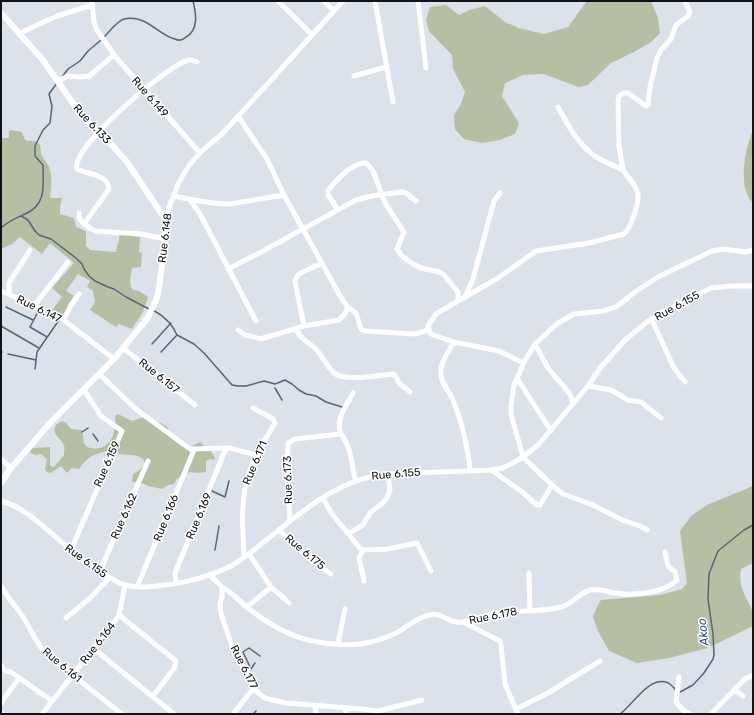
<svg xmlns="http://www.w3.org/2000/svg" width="754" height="715" font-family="Rubik,sans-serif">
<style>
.green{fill:#b6bfa3}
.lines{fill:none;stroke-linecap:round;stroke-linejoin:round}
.stream{stroke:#576676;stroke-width:1.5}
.minor{stroke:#fff;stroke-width:5}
.tertiary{stroke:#fff;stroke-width:6}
.labels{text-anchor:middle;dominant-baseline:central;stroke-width:3;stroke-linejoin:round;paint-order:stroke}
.street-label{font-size:11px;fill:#111416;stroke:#fff}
.water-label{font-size:12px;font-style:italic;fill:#2f4f73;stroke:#fff}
</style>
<rect width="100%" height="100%" fill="#dbe2ea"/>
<path class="green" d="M587 1H651L658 18 660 33 651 42 632 53 611 63 588 85 578 87 544 74 523 75 505 83 502 96 519 123 515 134 500 140 482 143 464 139 455 129 454 115 461 104 465 92 453 69 452 55 429 31 426 20 430 7 446 5 459 15 469 10 485 6 505 22 519 28 544 34 568 27Z
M10 130 22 132 25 140C29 142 33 140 37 142 42 145 40 149 41 153 42 158 47 162 49 167 53 177 51 187 50 198H62L60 207V214L74 218 76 227 86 231V246L90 250 116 252 120 234 140 237 139 252 142 253 141 267 132 268C131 276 128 284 133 290L139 291 148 297 143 312 132 329 119 324 116 327 90 310 95 302 93 291 87 287 90 281 78 274 66 291 74 296 63 315 52 310 62 297 52 288 74 263 50 243 42 254 20 237 12 244 1 249V138H9V132Z
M753 130V203C737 187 745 149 753 130Z
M118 414 132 421 144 417 155 423C160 422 164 424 168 428V433L189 446H192L200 442 203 445 209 448 215 458 214 460 211 459 206 461V472L197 473 189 472 177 479 174 484 168 485 162 489 148 486 139 482H132L133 474C139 471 145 467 144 460 137 452 124 457 115 452L114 448C96 456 92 451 79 469L72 468 67 473 61 466 51 473 47 472 45 470 47 459 41 454 36 455 30 453 31 450 33 448 50 447V466L54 467 64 455C64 452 65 447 64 445 60 437 51 435 56 425L62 421 66 423 71 429 82 430 84 443 87 447C109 454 117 435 115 416Z
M753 486V563L741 569C737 584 746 597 752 610 754 614 753 621 753 626L708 648 669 658 637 663 609 651 598 631 593 617 598 605 601 600 660 595 682 589 687 583 680 531 691 516 707 505Z"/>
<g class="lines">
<path class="stream" d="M104 37C109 32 117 21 124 19 146 14 158 35 175 39 179 41 183 40 186 37 199 30 196 13 193 1
M62 77 68 69 80 61 88 51 101 40
M21 216 28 220 35 231 39 235 51 239 76 258 82 264 84 269 89 276 95 281 108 287 114 289 126 297 149 309
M1 228C8 221 16 218 25 214 47 205 43 185 43 165L35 156V146L43 130 50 123 52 106 49 94 57 83
M6 307 33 320
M39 310 30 327 47 337
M153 310C164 316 172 323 177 335L194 344 204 353 232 385 238 386H246L264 381 275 384 285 380 292 384 299 390 306 394 316 396 326 402 342 407
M1 326 39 348
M152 344 171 323
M1 351 2 352
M161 352 177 335
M8 354 36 360
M35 369 37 352 59 320
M275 388 282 400
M82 432 88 428
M93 434 98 441
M212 491 225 497 229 481
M215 550 219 526
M255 663 251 669 243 652 249 648 260 656
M680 692 693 685 704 673 713 659 714 655 713 634 708 599 709 574 718 551 744 530 753 525
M253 714 256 711
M620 714C633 705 647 678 666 682 670 683 673 687 676 690"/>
<path class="minor" d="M92 1 94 22 97 30 114 55 200 153
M278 1 311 34
M324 1 334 11
M375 1 393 102
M418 1 426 68
M20 33 57 16 92 5
M354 76 386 67
M58 81 68 76 81 77 89 76 114 55
M558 107C567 124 577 142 592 154 601 161 613 165 623 170L619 146 618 103 619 96 624 93H628L646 106 648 105 650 87 657 58 661 50 671 39 676 25 688 16 690 12 685 1
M238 116 267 159 284 195 343 301 348 307 356 313 361 329 365 331 415 334 428 330
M500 193 494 201 473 279 465 297 436 314 428 326 430 333 433 335 454 342 499 351 523 363
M174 196C192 200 211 204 230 204L284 195
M190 200 200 214 256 321
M338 210 328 195V190C338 179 351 163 366 163L369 166 373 171 385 203 404 232 397 249 401 255 411 263 421 268 440 272 444 275 458 292V301
M79 213 80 220 91 229 96 231 141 234 165 239
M165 219C173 195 182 170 200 153 207 146 215 140 222 134L343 1
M84 224 109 189C108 174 88 175 77 169 70 148 167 66 188 60 192 59 194 61 197 62
M228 269 261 252 356 200 372 196 402 192 406 193 416 201
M1 291 61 318 114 359
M9 294V283L30 250
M465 297 498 278 536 251 589 243 624 234C629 229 631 224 633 218 643 192 638 190 623 170
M34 306 68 262
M64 320 71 305 79 294
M652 320 674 368 685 382
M304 326 295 282 296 278 299 274 322 263
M296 329C299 338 308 342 315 348 322 355 326 366 334 373 344 382 380 375 394 374L400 384 410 392
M238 330 245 335 261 339 304 326 339 320 345 314 348 307
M454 342C449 351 440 362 441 373 441 384 448 389 452 398 461 418 468 448 470 470
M535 344 548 368 570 394 573 403
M123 348 195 405
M99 374 137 410 190 449 229 448 257 455
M517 378 551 431
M588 386 611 390 628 400 641 402 661 418
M341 434C351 447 352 465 355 480
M1 459 11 468
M491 470 521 491 537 505H540L552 485
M323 498 332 514 360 548 363 550 388 549 417 543 431 571
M1 501C26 507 50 533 70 549 78 557 87 563 96 569 105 575 115 582 125 585 141 589 157 586 173 584 193 581 213 575 231 566 245 558 258 547 270 537 305 509 341 478 388 474L491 470 502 468 511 464 523 457 538 445 588 386 601 367 625 340 647 322 665 311 711 288 732 286H753
M290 521 287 472 288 443 295 439 341 434C335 419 346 407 353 393
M279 530 311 560 331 574
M647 530 640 526 622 520 593 505 563 494 552 485 523 457 511 414V405L514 385 525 360 535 344 558 323 574 314 603 311 616 307 635 292 658 277 712 251 723 249 746 252 753 250
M348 534 363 525 371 512 383 503 387 498 390 490 388 474
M71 550 122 431 101 416 84 390
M363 550 359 558 364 581
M249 554 271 587 289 603
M244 557C243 534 241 510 245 488 248 467 264 441 275 423L273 419 253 408
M100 571 148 461
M529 573 530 610
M210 575 222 587V597L220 603 221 614 233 649 249 677 253 689 265 698 286 703 362 709 378 711 422 700
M176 583 175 573 226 448
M1 586C7 597 16 606 23 617 31 629 36 644 47 655L122 714
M137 587 194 450
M222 587C234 594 238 600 248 608 268 624 292 638 318 642 349 647 371 646 400 631 409 625 418 617 429 615 441 611 450 625 463 622 477 619 490 614 504 612 523 610 543 612 561 607 573 604 579 593 590 590 597 588 608 592 616 593 634 596 664 593 677 580L675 572 668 566 665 552
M247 607 271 587
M119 615 176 661 175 667 153 696
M66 618 90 598 109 578
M463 622 500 641 501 645 505 684 518 714
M338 644 345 609
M94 649 174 714
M1 665 5 671 11 672 52 701
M679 677 676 702 684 711 690 714
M734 690 743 696
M1 703 19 678
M315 706 316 714
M345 708 346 714
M516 709 548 693 600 661
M1 712 2 714
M42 714 115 621 119 615 125 585
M233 714 253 689
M711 714 745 679 753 675"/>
<path class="tertiary" d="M1 13 42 59 82 116 111 144 127 162 165 219V239L159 289 156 300 147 319 114 359 50 423 11 468 1 483"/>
</g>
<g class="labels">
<g class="street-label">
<text transform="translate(150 97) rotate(49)">Rue 6.149</text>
<text transform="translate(92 124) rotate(47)">Rue 6.133</text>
<text transform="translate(165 238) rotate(-83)">Rue 6.148</text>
<text transform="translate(677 306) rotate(-29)">Rue 6.155</text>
<text transform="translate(39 309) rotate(26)">Rue 6.147</text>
<text transform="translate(159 376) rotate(39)">Rue 6.157</text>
<text transform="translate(255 463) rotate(-67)">Rue 6.171</text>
<text transform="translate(107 464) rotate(-66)">Rue 6.159</text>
<text transform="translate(396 474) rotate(-5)">Rue 6.155</text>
<text transform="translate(288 480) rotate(-92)">Rue 6.173</text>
<text transform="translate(124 516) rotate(-66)">Rue 6.162</text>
<text transform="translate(199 516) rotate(-67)">Rue 6.169</text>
<text transform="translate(166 518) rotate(-68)">Rue 6.166</text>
<text transform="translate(305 552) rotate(40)">Rue 6.175</text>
<text transform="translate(86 561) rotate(36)">Rue 6.155</text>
<text transform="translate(493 616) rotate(-11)">Rue 6.178</text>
<text transform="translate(98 643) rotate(-52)">Rue 6.164</text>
<text transform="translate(62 665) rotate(40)">Rue 6.161</text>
<text transform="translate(244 667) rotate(63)">Rue 6.177</text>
</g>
<g class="water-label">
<text transform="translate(703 632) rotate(-96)">Akoo</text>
</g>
</g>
<rect width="754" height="715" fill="none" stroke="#111416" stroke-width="4"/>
</svg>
